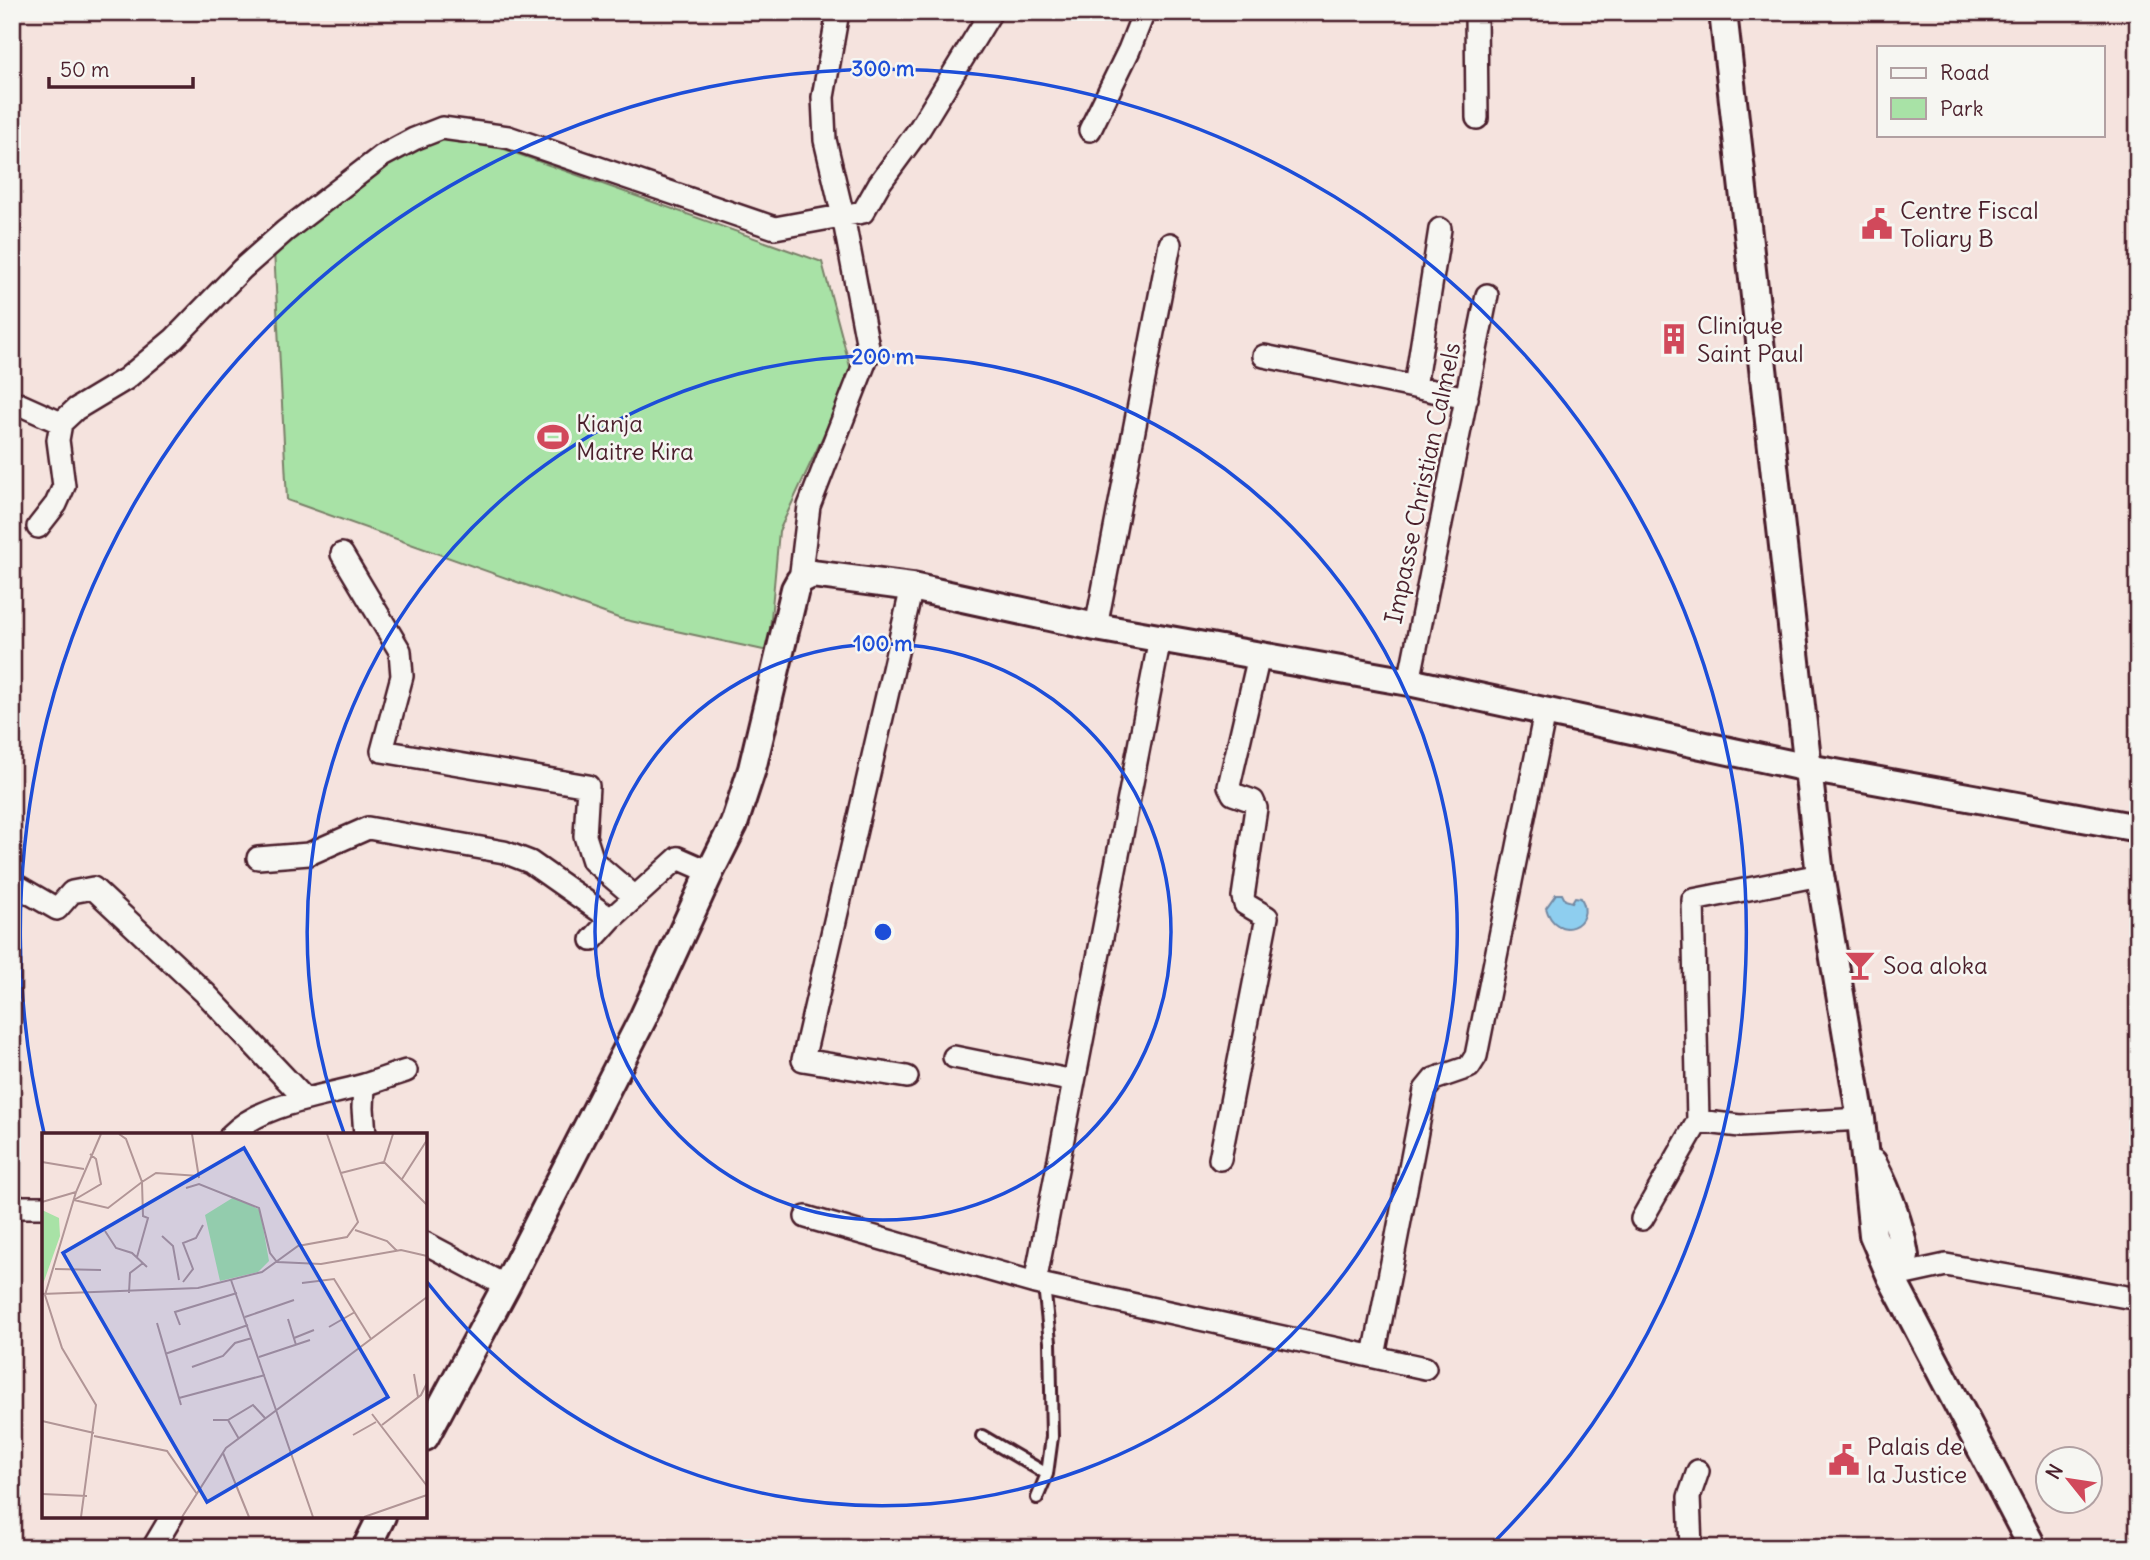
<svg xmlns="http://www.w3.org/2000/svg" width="2150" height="1560" font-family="Delius,sans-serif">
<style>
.green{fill:#a8e2a6;stroke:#798068;stroke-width:2}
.water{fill:#8eceef;stroke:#7388a1;stroke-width:2}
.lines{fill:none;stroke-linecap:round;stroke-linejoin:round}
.service-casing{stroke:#4a1f2b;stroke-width:16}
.minor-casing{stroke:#4a1f2b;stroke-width:26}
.tertiary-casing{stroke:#4a1f2b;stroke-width:32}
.service{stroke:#f6f6f2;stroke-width:10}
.minor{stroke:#f6f6f2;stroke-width:21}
.tertiary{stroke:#f6f6f2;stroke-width:26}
.ring{fill:none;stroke:#1d4ed8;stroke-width:3.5}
.labels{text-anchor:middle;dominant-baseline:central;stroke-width:5;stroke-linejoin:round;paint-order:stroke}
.poi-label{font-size:24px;fill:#4a1f2b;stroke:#f6f6f2;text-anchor:start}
.street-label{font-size:24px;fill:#4a1f2b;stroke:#f6f6f2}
.inset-road{fill:none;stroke:#b19596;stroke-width:2}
.view{fill:#1d4ed8;fill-opacity:0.15;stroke:#1d4ed8;stroke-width:3.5}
.inset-edge{fill:none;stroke:#4a1f2b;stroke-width:3.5}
.centre{fill:#1d4ed8;stroke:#f6f6f2;stroke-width:3.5}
.ring-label{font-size:21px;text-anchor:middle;font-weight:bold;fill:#1d4ed8;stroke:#f6f6f2;stroke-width:5;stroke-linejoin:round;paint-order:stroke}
</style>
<rect width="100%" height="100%" fill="#f5e3de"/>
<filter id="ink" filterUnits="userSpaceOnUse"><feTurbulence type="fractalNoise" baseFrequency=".0143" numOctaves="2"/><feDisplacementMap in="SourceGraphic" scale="14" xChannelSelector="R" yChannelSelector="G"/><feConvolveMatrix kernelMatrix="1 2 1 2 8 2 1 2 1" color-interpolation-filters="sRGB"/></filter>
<g filter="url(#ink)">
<path class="green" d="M459 133 822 262 852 374 779 531 768 651 621 619 287 500 274 250 416 142Z"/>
<path class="water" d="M1556 894H1562L1565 900 1572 902 1575 897 1581 898C1597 925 1556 944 1546 908Z"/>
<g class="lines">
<defs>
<path id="service" d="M982 1436 1047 1474
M1037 1498 1047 1474 1052 1437 1050 1342 1044 1285"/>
<path id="minor" d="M1476 12 1477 118
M1090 130 1129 50 1144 12
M1264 356 1467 398
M1415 387 1440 229
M12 401 61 423
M38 527 56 504 64 486 58 440 61 423 76 409 126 379 174 339 242 269 285 231 382 156 414 139 442 128 508 137 775 228 863 212 879 184 920 128 991 12
M342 554 400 651 402 676 382 751 588 786 585 836 593 861 635 897
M800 580 809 506 869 352 843 216 825 140 823 97 838 12
M1096 627 1170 244
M1409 682 1487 295
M258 858 309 854 368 828 504 852 530 862 611 919
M12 883 57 909 72 892 93 888 205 993 305 1099
M592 940 611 919 678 858 710 872
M954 1057 1074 1081
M907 1077 803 1060 912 587
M364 1085 363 1108 365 1135
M1698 1121 1740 1126 1861 1119
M231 1135C262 1103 323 1097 364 1085 378 1081 392 1075 406 1071
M1220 1159 1267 917 1245 904 1243 897 1256 808 1253 801 1233 794 1229 786 1259 656
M15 1207H44
M806 1217 1035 1283 1425 1368
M1642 1219 1698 1121 1693 900 1820 875
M425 1243 506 1286
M1891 1277 1946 1265 2138 1299
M1035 1283 1160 638
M1374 1356 1425 1090 1434 1079 1469 1067 1476 1056 1545 712
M153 1548 172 1516
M1691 1548 1689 1497 1698 1471"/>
<path id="tertiary" d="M1723 12 1820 875 1861 1119 1873 1235 1891 1277 2033 1548
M1873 1163C1888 1192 1900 1223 1905 1256L1891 1277
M425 1437 506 1286 643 1018 710 872 734 824 752 769 795 589 800 580 812 574 912 587 1096 627 1409 682 1808 768 2138 828
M366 1548 382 1516"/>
</defs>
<use href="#service" class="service-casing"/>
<use href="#minor" class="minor-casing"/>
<use href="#tertiary" class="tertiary-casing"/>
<use href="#service" class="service"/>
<use href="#minor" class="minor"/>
<use href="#tertiary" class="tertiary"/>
</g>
</g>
<g class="ring">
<circle cx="883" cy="932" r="288"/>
<path d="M344 1133A575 575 0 1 1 427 1282"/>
<path d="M44 1133A863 863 0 1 1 1488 1548"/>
</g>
<defs>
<symbol id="civic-bare" viewBox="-9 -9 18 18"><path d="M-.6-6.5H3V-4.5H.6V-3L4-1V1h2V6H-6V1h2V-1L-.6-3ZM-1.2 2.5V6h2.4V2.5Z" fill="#d1495b" stroke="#f6f6f2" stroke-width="2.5" paint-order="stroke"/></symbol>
<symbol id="building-bare" viewBox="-9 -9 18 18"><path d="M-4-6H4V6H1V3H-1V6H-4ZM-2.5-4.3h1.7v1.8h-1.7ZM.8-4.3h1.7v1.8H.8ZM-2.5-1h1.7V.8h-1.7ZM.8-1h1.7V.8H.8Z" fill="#d1495b" stroke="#f6f6f2" stroke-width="2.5" paint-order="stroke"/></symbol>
<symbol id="stadium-bare" viewBox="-9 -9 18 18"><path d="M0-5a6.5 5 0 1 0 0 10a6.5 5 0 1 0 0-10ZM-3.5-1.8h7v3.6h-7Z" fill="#d1495b" stroke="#f6f6f2" stroke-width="2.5" paint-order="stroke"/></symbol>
<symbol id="bar-bare" viewBox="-9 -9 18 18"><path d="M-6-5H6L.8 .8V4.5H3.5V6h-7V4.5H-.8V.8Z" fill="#d1495b" stroke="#f6f6f2" stroke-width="2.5" paint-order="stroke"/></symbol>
</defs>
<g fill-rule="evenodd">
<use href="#civic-bare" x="1855" y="202" width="44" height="44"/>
<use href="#building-bare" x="1652" y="317" width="44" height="44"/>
<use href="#stadium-bare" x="531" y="415" width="44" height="44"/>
<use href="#bar-bare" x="1838" y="943" width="44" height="44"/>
<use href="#civic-bare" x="1822" y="1438" width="44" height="44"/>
</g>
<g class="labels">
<g class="poi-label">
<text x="1900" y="210">Centre Fiscal<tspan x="1900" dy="28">Toliary B</tspan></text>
<text x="1697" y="325">Clinique<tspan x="1697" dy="28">Saint Paul</tspan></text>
<text x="576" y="423">Kianja<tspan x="576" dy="28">Maitre Kira</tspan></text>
<text x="1883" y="965">Soa aloka</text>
<text x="1867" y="1446">Palais de<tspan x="1867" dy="28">la Justice</tspan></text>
</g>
<g class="street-label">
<text transform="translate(1422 483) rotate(-78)">Impasse Christian Calmels</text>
</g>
</g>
<g transform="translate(42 1133)">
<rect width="385" height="385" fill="#f5e3de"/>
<path d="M192 64 218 77 227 128 216 139 178 148 163 82ZM0 77 17 85 18 103 0 154Z" fill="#a8e2a6"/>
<path class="inset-road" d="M150 1 157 45M0 29 42 36M342 29 385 72M299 40 342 29 351 1M360 46 385 7M144 55 157 51 217 75 228 120 235 129 279 131 359 117 385 123M32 67 66 75 100 49 84 6 77 1M32 67 59 51 54 26 48 21M0 69 34 59M313 97 345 108 355 118M63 98 74 115 90 120 105 134M120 103 131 113 137 147M95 124 106 85 101 83 100 49 114 40 157 43M13 136 59 137M189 147 271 384M141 149 151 136 141 110 154 105 161 92M260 150 292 146 329 206M87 160 88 140 101 130M0 161 156 155 220 139 256 113 305 104 316 89 285 1M203 184 252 167M246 186 254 212M115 190 139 272M138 192 133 179 195 160M287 194 313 179M252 205 272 197M123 221 206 192M217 224 268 207M150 234 181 223 193 210 210 205M372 241 376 264M137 265 223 242M330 281 385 353M171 287H186L211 272 223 285M186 287 197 306M0 288 52 300M340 292 379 262 385 250M311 302 334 289M52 303 125 318 155 361M181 320 207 384M0 361 45 363M39 384 54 272 20 215 3 162 34 59 59 1M140 384 184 315 385 164M322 384 385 362"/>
<path class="view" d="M202 15 346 264 165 369 21 120Z"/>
<rect width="385" height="385" class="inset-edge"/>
</g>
<circle cx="883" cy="932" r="10" class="centre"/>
<g class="ring-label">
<text x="883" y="76">300 m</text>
<text x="883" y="364">200 m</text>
<text x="883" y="651">100 m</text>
</g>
<rect width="2150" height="1560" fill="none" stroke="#f6f6f2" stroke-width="42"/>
<rect x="21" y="21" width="2108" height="1518" fill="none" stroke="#4a1f2b" stroke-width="2.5" filter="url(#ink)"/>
<rect x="1877" y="46" width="228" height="91" fill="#f6f6f2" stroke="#b1a0a2" stroke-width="2"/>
<rect x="1891" y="68" width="35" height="10" fill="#f6f6f2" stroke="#b1a0a2" stroke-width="2"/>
<text x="1940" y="80" font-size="21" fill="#4a1f2b">Road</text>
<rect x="1891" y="98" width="35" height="21" fill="#a8e2a6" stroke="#b1a0a2" stroke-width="2"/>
<text x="1940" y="116" font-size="21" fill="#4a1f2b">Park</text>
<g transform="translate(2069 1480) rotate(300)"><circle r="33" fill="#f6f6f2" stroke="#b1a0a2" stroke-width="2"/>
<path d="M0-5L12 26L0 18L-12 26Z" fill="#d1495b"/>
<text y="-10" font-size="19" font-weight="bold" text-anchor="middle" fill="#4a1f2b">N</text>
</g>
<path d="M49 77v10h144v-10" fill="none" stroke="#4a1f2b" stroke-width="3.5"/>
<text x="60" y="77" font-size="21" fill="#4a1f2b" stroke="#f6f6f2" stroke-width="5" paint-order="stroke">50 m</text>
</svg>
